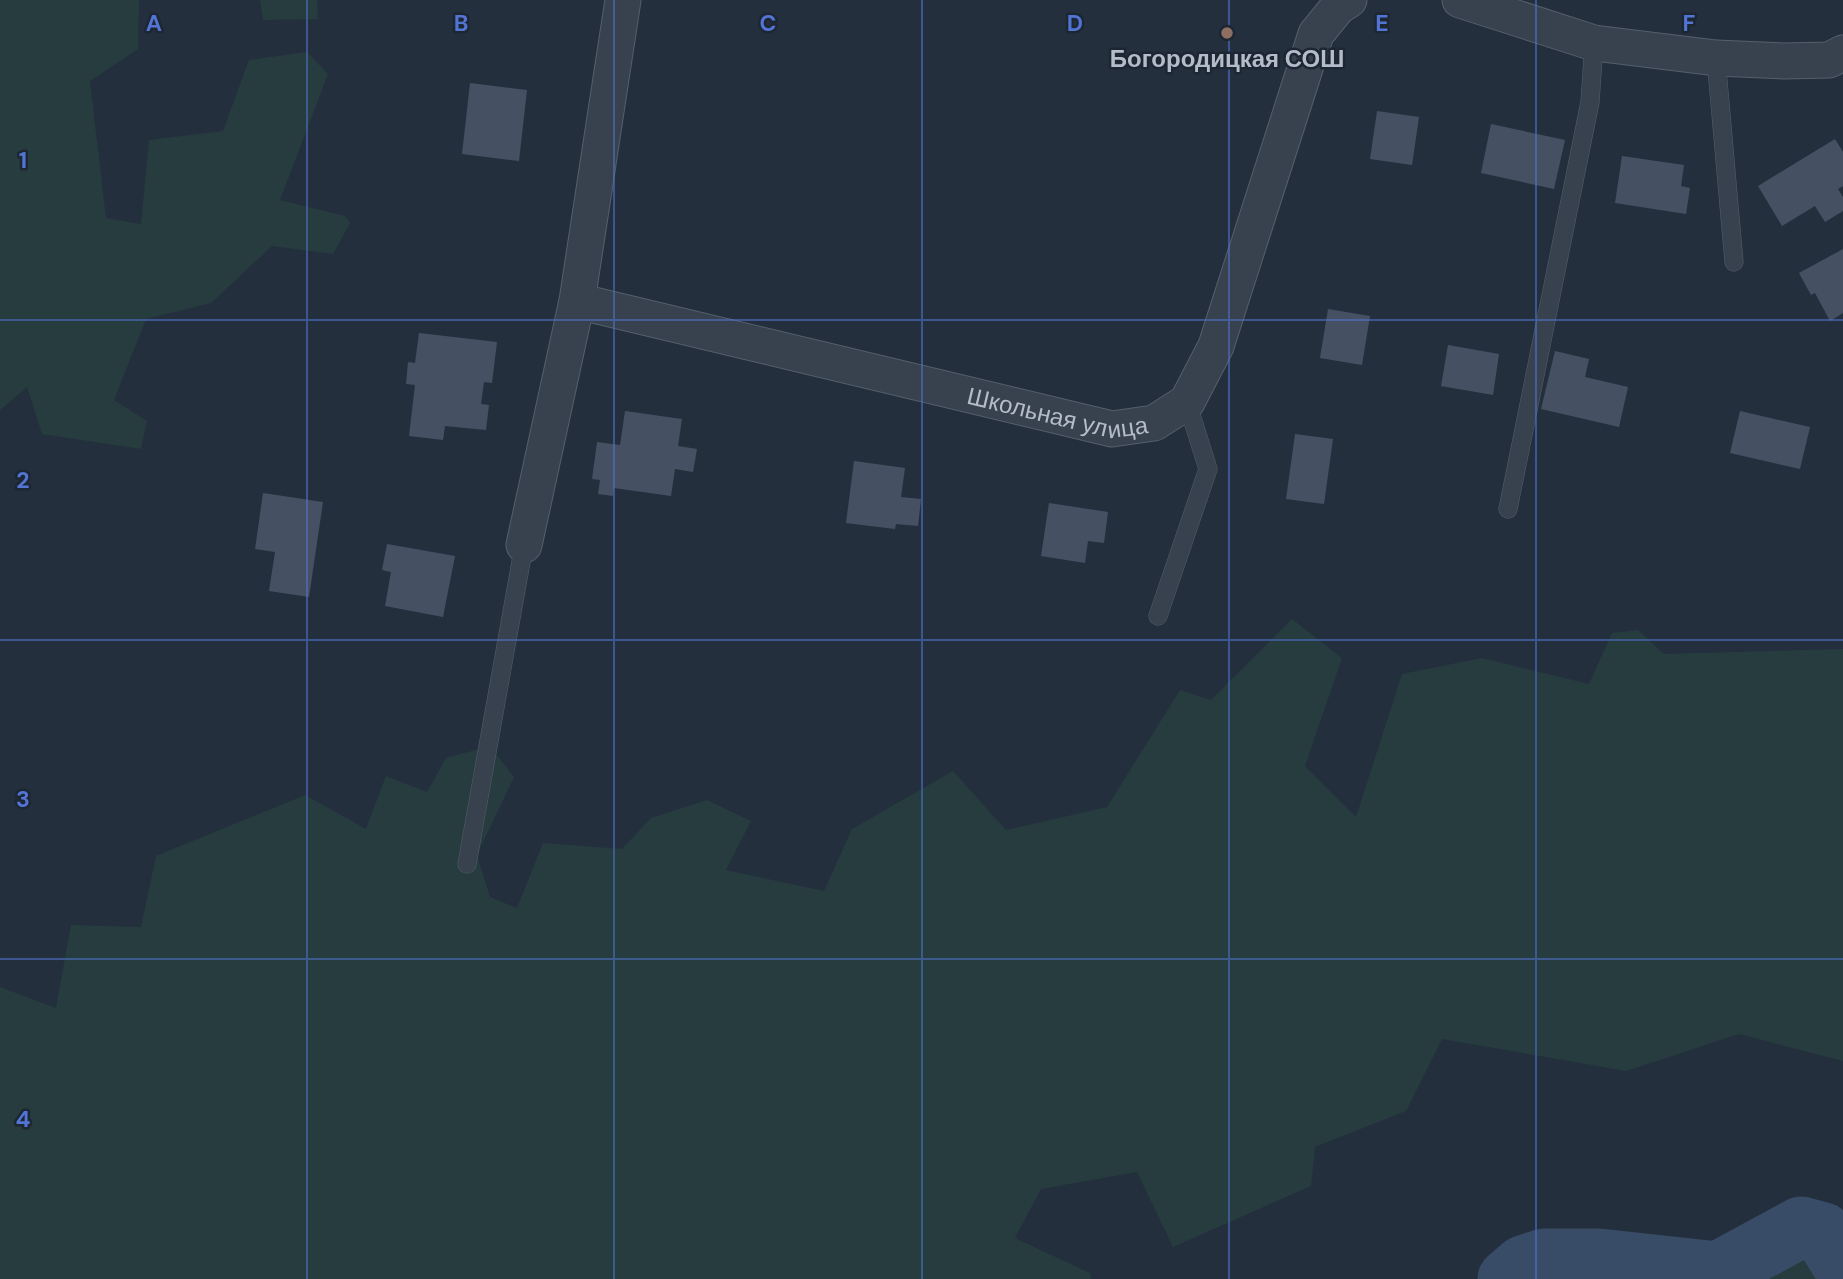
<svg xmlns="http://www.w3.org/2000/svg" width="1843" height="1279" font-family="'DM Sans',sans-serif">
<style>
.green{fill:#263c3f}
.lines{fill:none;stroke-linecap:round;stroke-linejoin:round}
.river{stroke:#394c67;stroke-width:61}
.building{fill:#455162}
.service-casing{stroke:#565f6c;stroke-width:19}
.minor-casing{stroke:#565f6c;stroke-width:37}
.service{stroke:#38414e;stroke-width:18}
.minor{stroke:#38414e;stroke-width:35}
.grid{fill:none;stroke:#5274d3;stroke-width:2;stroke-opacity:0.55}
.education-dot{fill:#8d6e63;stroke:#1d2633;stroke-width:2.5}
.labels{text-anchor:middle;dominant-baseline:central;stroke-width:5;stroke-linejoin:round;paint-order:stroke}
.poi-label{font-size:24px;font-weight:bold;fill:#b4bcc9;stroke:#1d2633}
.street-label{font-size:24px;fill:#b4bcc9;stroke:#1d2633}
.grid-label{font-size:23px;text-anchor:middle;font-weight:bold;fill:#5274d3;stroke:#1d2633;stroke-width:5;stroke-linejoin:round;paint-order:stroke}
</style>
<rect width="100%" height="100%" fill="#242f3e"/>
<path class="green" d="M0 0H139L138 49 90 81 106 218 141 224 149 140 223 131 249 60 307 52 328 74 280 200 345 216 350 223 333 254 272 246 211 303 146 319 114 400 147 421 141 449 42 434 27 387 0 410Z
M260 0H317L318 19 263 20Z
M1292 619 1342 658 1305 766 1356 817 1402 674 1482 658 1589 684 1612 633 1638 630 1664 654 1843 649V1061L1739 1034 1626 1071 1442 1039 1406 1111 1315 1147 1311 1186 1173 1247 1137 1172 1041 1189 1015 1238 1090 1273 1091 1279H0V987L56 1008 71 925 141 927 156 856 305 795 366 829 386 776 427 792 446 758 490 746 514 777 477 855 490 897 517 908 543 843 622 849 651 818 707 800 751 821 726 870 824 891 852 829 953 771 1006 830 1107 807 1180 690 1211 700Z
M1812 1237 1843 1257V1279H1747L1752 1267Z
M1684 1255 1716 1279H1632Z
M1593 1265 1604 1279H1512L1515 1276Z"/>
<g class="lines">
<path class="river" d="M1508 1279 1523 1266 1544 1259H1599L1718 1272 1801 1227 1823 1233 1843 1265"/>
</g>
<path class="building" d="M470 83 527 90 519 161 462 154Z
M1377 111 1419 117 1412 165 1370 159Z
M1491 124 1565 140 1554 189 1481 173Z
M1835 139 1843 152V186L1838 189 1843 197V211L1825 222 1815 206 1782 226 1758 186Z
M1622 156 1684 165 1681 186 1690 188 1686 214 1615 203Z
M1843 249V313L1830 321 1815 293 1811 295 1799 273Z
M1328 309 1370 316 1362 365 1320 358Z
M419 333 497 342 492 383 484 382 481 404 489 405 486 430 445 426 443 440 409 436 415 385 406 384 408 362 415 363Z
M1448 345 1499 354 1493 395 1441 386Z
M1555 351 1589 359 1585 377 1628 387 1619 427 1541 409Z
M625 411 682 419 678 446 697 449 693 472 675 469 671 496 614 488 613 496 598 494 600 480 592 479 597 442 620 445Z
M1740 411 1810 427 1800 469 1730 453Z
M1295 434 1333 439 1324 504 1286 499Z
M854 461 905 468 901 497 921 499 918 526 896 524 895 529 846 523Z
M263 493 323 502 309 597 269 591 275 552 255 549Z
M1049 503 1108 512 1104 543 1088 541 1085 563 1041 556Z
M387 544 455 556 443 617 385 606 391 572 382 570Z"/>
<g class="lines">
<defs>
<path id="service" d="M1716 58 1734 262
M1508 509 1590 102 1594 43
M1158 616 1208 469 1187 402
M467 864 524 545"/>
<g id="minor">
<path d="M1460 0 1594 43 1716 58 1784 61 1829 60 1843 53"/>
<path id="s1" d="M577 301 1112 429 1154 423 1187 402 1216 346 1316 34 1338 7 1349 0"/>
<path d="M524 545 577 301 623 0"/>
</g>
</defs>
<use href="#service" class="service-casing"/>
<use href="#minor" class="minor-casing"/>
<use href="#service" class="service"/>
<use href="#minor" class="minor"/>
</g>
<path class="grid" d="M307 0V1279M614 0V1279M922 0V1279M1229 0V1279M1536 0V1279M0 320H1843M0 640H1843M0 959H1843"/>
<circle class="education-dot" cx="1227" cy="33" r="7"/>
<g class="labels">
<g class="poi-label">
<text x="1227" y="58">Богородицкая СОШ</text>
</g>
<g class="street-label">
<text stroke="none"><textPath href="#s1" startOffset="494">Школьная улица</textPath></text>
</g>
</g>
<g class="grid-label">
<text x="154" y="31">A</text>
<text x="461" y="31">B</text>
<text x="768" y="31">C</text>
<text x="1075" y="31">D</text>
<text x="1382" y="31">E</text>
<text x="1689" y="31">F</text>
<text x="23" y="168">1</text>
<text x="23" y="488">2</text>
<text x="23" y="807">3</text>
<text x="23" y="1127">4</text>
</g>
</svg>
